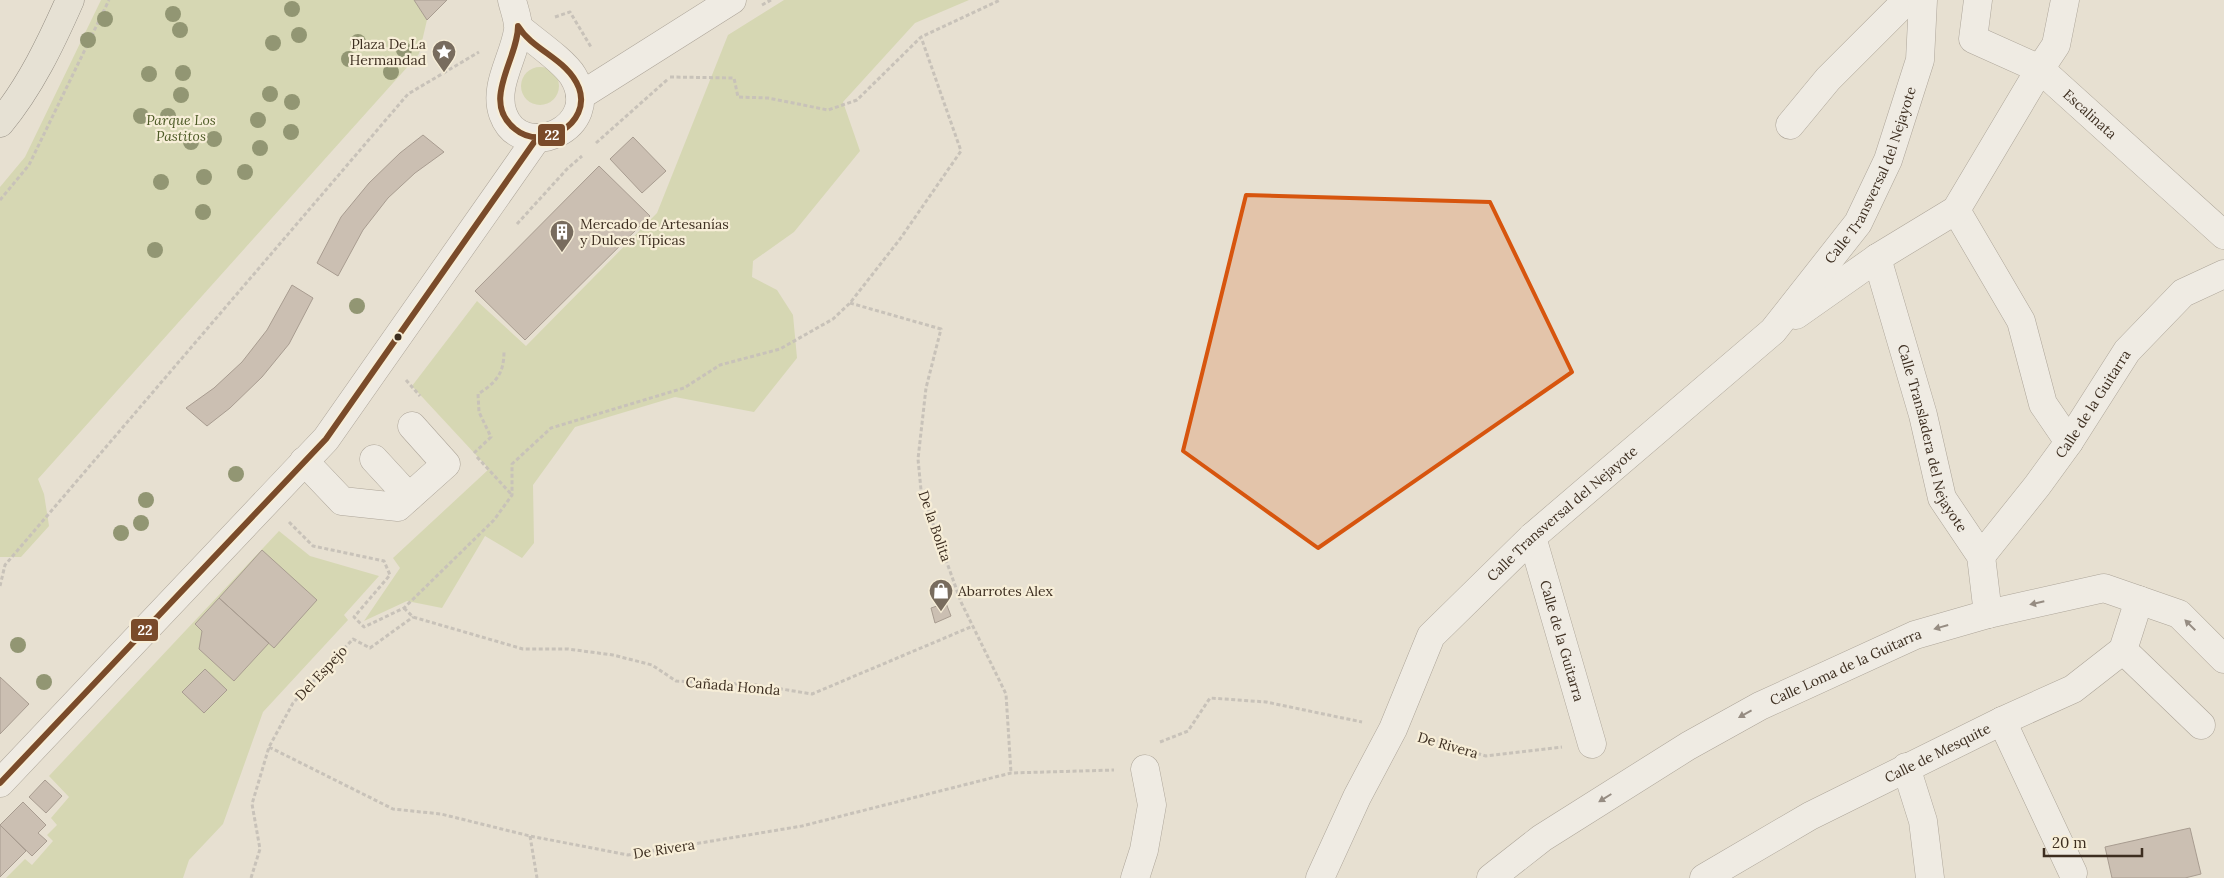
<svg xmlns="http://www.w3.org/2000/svg" width="2224" height="878" font-family="Lora,serif">
<style>
.green{fill:#d6d7b3}
.building{fill:#cbbfb2;stroke:#a89c90}
.lines{fill:none;stroke-linecap:round;stroke-linejoin:round}
.minor-casing{stroke:#ada599;stroke-width:29}
.major-casing{stroke:#928b80;stroke-width:29}
.path{stroke:#c8c2b9;stroke-width:3;stroke-dasharray:4 2.5;stroke-linecap:butt}
.minor{stroke:#efebe3;stroke-width:28}
.major{stroke:#e6e1d4;stroke-width:28}
.bus-1-casing{stroke:#f7eed8;stroke-width:10}
.bus-1{stroke:#7a4b2a;stroke-width:6}
.tree{fill:#929673}
.oneway{fill:#968c82}
.marked{fill:#d7550e;fill-opacity:0.2;stroke:#d7550e;stroke-width:4;stroke-linejoin:round}
.bus-dot{fill:#3d2e20;stroke:#f7eed8;stroke-width:2}
.labels{text-anchor:middle;dominant-baseline:central;stroke-width:4.5;stroke-linejoin:round;paint-order:stroke}
.poi-label{font-size:14px;fill:#3d2e20;stroke:#f7eed8;text-anchor:start}
.street-label{font-size:14px;fill:#3d2e20;stroke:#f7eed8}
.park-label{font-size:14px;font-style:italic;fill:#4d5a26;stroke:#f7eed8}
.line-badge{stroke:#f7eed8;stroke-width:2}
.badge-label{font-size:14px;text-anchor:middle;font-weight:bold;fill:#fff}
</style>
<rect width="100%" height="100%" fill="#e7e0d1"/>
<path class="green" d="M101 0H414L427 20 419 54 38 479 44 494 49 526 21 557H0V187L25 157Z
M784 0H969L915 23 843 102 860 151 794 232 753 261 752 277 777 290 793 315 797 358 754 412 675 397 575 427 533 485 534 543 522 558 485 536 442 608 407 601 364 621 400 568 393 558 489 469 412 386 477 301 526 346 657 213 728 35Z
M521 86a19 19 0 1 1 38 0a19 19 0 1 1-38 0Z
M279 531 310 556 379 576 344 615 348 620 263 712 223 824 189 860 183 878H6L25 859 32 865 53 841 47 835 57 825 51 818 69 797 49 776Z"/>
<path class="building" d="M414 0H447L427 20Z
M423 135 444 152 415 173 388 198 363 230 338 276 317 263 341 217 369 183 400 153Z
M633 137 666 171 642 193 610 159Z
M599 166 650 216 525 340 475 291Z
M292 285 313 298 289 344 262 377 230 408 207 426 186 408 214 388 242 362 267 330Z
M262 550 317 600 274 648 219 598Z
M219 598 269 643 234 681 199 649 202 631 195 624Z
M946 603 951 616 935 623 931 608Z
M205 669 227 690 204 713 182 692Z
M0 677 29 704 0 734Z
M45 780 62 796 46 813 29 797Z
M23 802 46 825 38 833 47 841 32 856 0 825Z
M0 825 26 851 0 877Z
M2190 828 2201 874 2185 878H2112L2105 847Z"/>
<g class="lines">
<defs>
<g id="minor">
<path d="M512 0C514 9 519 21 518 30 514 58 493 86 503 114 521 164 605 128 573 76 564 61 533 40 519 28"/>
<path id="s1" d="M1978 0 1973 39 2040 69 2224 235"/>
<path d="M580 96 732 0"/>
<path d="M1790 125 1828 79 1907 0"/>
<path d="M1956 210 2021 321 2043 404 2069 442"/>
<path id="s2" d="M1877 258 1923 415 1942 498 1981 556 1988 614"/>
<path d="M1796 315 1877 258 1956 210 2040 69 2056 45 2065 0"/>
<path d="M374 459 409 497"/>
<path d="M304 461 342 501 398 507 446 464 412 426"/>
<path id="s3" d="M1532 537 1592 744"/>
<path id="s4" d="M1981 556 2037 486 2069 442 2127 351 2183 293 2224 274"/>
<path d="M2123 650 2201 725"/>
<path d="M2002 721 2073 873"/>
<path d="M1906 767 1923 821 1930 878"/>
<path d="M0 783 326 439 537 138"/>
<path d="M1135 878 1144 850 1152 805 1145 769"/>
<path id="s5" d="M1320 878 1357 797 1393 729 1431 636 1532 537 1773 331 1858 223 1888 160 1920 60 1923 0"/>
<path id="s6" d="M1491 878 1542 838 1688 746 1760 706 1915 635 1988 614 2104 588 2179 614 2224 659"/>
<path id="s7" d="M1704 878 1810 816 2002 721 2073 689 2123 650 2139 600"/>
</g>
<path id="major" d="M0 123C30 87 51 43 70 0"/>
</defs>
<use href="#minor" class="minor-casing"/>
<use href="#major" class="major-casing"/>
<path class="path" d="M762 5 771 0
M555 17 570 12 591 47
M670 77 734 78 738 97 768 98 828 110 857 100 921 37 1000 0
M596 143 668 79
M0 200 29 165 109 0
M517 224 567 169 582 156
M850 303 941 329 926 388 918 459 921 490 961 602 1006 694 1011 773
M406 380 420 396
M474 453 491 437 479 412 478 394C497 382 504 373 504 351
M477 457 512 495
M289 522 313 546 384 561 390 575 354 617 364 627 404 608 494 520 512 495V464L551 428 684 388 720 365 780 349 833 319 850 303 900 239 961 151 921 37
M0 586 5 565 408 94 479 52
M404 608 413 617 523 649H568L613 655 652 665 676 681 757 685 812 694 973 626
M1421 737 1486 756 1562 747
M1160 742 1188 731 1210 698 1266 702 1362 722
M269 747 393 809 441 814 530 836 628 855 802 826 1011 773 1114 770
M530 836 537 878
M251 878 260 849 252 804 269 747 293 703 353 639 370 648 413 617"/>
<use href="#minor" class="minor"/>
<use href="#major" class="major"/>
<defs>
<path id="bus-1" d="M518 26C533 51 568 59 579 88 592 124 542 152 515 129 480 101 518 60 518 26Z
M0 783 326 439 537 138"/>
</defs>
<use href="#bus-1" class="bus-1-casing"/>
<use href="#bus-1" class="bus-1"/>
</g>
<g class="tree">
<circle cx="292" cy="9" r="8"/>
<circle cx="173" cy="14" r="8"/>
<circle cx="105" cy="19" r="8"/>
<circle cx="180" cy="30" r="8"/>
<circle cx="299" cy="35" r="8"/>
<circle cx="88" cy="40" r="8"/>
<circle cx="358" cy="42" r="8"/>
<circle cx="273" cy="43" r="8"/>
<circle cx="404" cy="50" r="8"/>
<circle cx="349" cy="59" r="8"/>
<circle cx="391" cy="72" r="8"/>
<circle cx="183" cy="73" r="8"/>
<circle cx="149" cy="74" r="8"/>
<circle cx="270" cy="94" r="8"/>
<circle cx="181" cy="95" r="8"/>
<circle cx="292" cy="102" r="8"/>
<circle cx="141" cy="116" r="8"/>
<circle cx="168" cy="116" r="8"/>
<circle cx="258" cy="120" r="8"/>
<circle cx="291" cy="132" r="8"/>
<circle cx="214" cy="139" r="8"/>
<circle cx="191" cy="142" r="8"/>
<circle cx="260" cy="148" r="8"/>
<circle cx="245" cy="172" r="8"/>
<circle cx="204" cy="177" r="8"/>
<circle cx="161" cy="182" r="8"/>
<circle cx="203" cy="212" r="8"/>
<circle cx="155" cy="250" r="8"/>
<circle cx="357" cy="306" r="8"/>
<circle cx="236" cy="474" r="8"/>
<circle cx="146" cy="500" r="8"/>
<circle cx="141" cy="523" r="8"/>
<circle cx="121" cy="533" r="8"/>
<circle cx="18" cy="645" r="8"/>
<circle cx="44" cy="682" r="8"/>
</g>
<defs><path id="oneway-solid" d="M-6-.8H1V-3.2L6.5 0L1 3.2V.8H-6Z" transform="scale(1.25)"/></defs>
<g class="oneway">
<use href="#oneway-solid" transform="translate(2037 603) rotate(167)"/>
<use href="#oneway-solid" transform="translate(2190 625) rotate(-135)"/>
<use href="#oneway-solid" transform="translate(1941 627) rotate(164)"/>
<use href="#oneway-solid" transform="translate(1745 714) rotate(151)"/>
<use href="#oneway-solid" transform="translate(1605 798) rotate(148)"/>
</g>
<path class="marked" d="M1246 195 1490 202 1572 372 1318 548 1183 451Z"/>
<defs>
<symbol id="sight-pin" viewBox="-11 -11 22 30"><path d="M0 17L-7.5 6A9.5 9.5 0 1 1 7.5 6Z" fill="#786c5e" stroke="#f7eed8"/><path d="M0-6L1.8-2.2L6-1.7L2.9 1.2L3.7 5.4L0 3.3L-3.7 5.4L-2.9 1.2L-6-1.7L-1.8-2.2Z" fill="#fff"/></symbol>
<symbol id="building-pin" viewBox="-11 -11 22 30"><path d="M0 17L-7.5 6A9.5 9.5 0 1 1 7.5 6Z" fill="#786c5e" stroke="#f7eed8"/><path d="M-4-6H4V6H1V3H-1V6H-4ZM-2.5-4.3h1.7v1.8h-1.7ZM.8-4.3h1.7v1.8H.8ZM-2.5-1h1.7V.8h-1.7ZM.8-1h1.7V.8H.8Z" fill="#fff"/></symbol>
<symbol id="shop-pin" viewBox="-11 -11 22 30"><path d="M0 17L-7.5 6A9.5 9.5 0 1 1 7.5 6Z" fill="#786c5e" stroke="#f7eed8"/><path d="M-5-2.5h2.3a2.7 3.5 0 0 1 5.4 0H5L5.5 6h-11ZM-1.5-2.5h3a1.5 2.3 0 0 0-3 0Z" fill="#fff"/></symbol>
</defs>
<g fill-rule="evenodd">
<use href="#sight-pin" x="430" y="38" width="28" height="38"/>
<use href="#building-pin" x="548" y="218" width="28" height="38"/>
<use href="#shop-pin" x="927" y="577" width="28" height="38"/>
</g>
<circle class="bus-dot" cx="398" cy="337" r="4.5"/>
<g class="labels">
<g class="poi-label">
<text x="426" y="44" text-anchor="end">Plaza De La<tspan x="426" dy="16">Hermandad</tspan></text>
<text x="580" y="224">Mercado de Artesanías<tspan x="580" dy="16">y Dulces Típicas</tspan></text>
<text x="958" y="591">Abarrotes Alex</text>
</g>
<g class="street-label">
<text stroke="none"><textPath href="#s1" startOffset="180">Escalinata</textPath></text>
<text stroke="none"><textPath href="#s5" startOffset="911">Calle Transversal del Nejayote</textPath></text>
<text stroke="none"><textPath href="#s4" startOffset="189">Calle de la Guitarra</textPath></text>
<text stroke="none"><textPath href="#s2" startOffset="189">Calle Transladera del Nejayote</textPath></text>
<text stroke="none"><textPath href="#s5" startOffset="446">Calle Transversal del Nejayote</textPath></text>
<text transform="translate(935 526) rotate(71)">De la Bolita</text>
<text stroke="none"><textPath href="#s3" startOffset="108">Calle de la Guitarra</textPath></text>
<text stroke="none"><textPath href="#s6" startOffset="414">Calle Loma de la Guitarra</textPath></text>
<text transform="translate(321 673) rotate(-47)">Del Espejo</text>
<text transform="translate(733 686) rotate(5)">Cañada Honda</text>
<text transform="translate(1448 745) rotate(16)">De Rivera</text>
<text stroke="none"><textPath href="#s7" startOffset="265">Calle de Mesquite</textPath></text>
<text transform="translate(664 849) rotate(-9)">De Rivera</text>
</g>
<g class="park-label">
<text x="181" y="120">Parque Los<tspan x="181" dy="16">Pastitos</tspan></text>
</g>
</g>
<g class="line-badge">
<rect x="537" y="123" width="29" height="24" rx="5" fill="#7a4b2a"/>
<rect x="130" y="618" width="29" height="24" rx="5" fill="#7a4b2a"/>
</g>
<g class="badge-label">
<text x="552" y="140">22</text>
<text x="145" y="635">22</text>
</g>
<path d="M2044 848v8h98v-8" fill="none" stroke="#3d2e20" stroke-width="2.5"/>
<text x="2052" y="848" font-size="15" fill="#3d2e20" stroke="#f7eed8" stroke-width="4" paint-order="stroke">20 m</text>
</svg>
